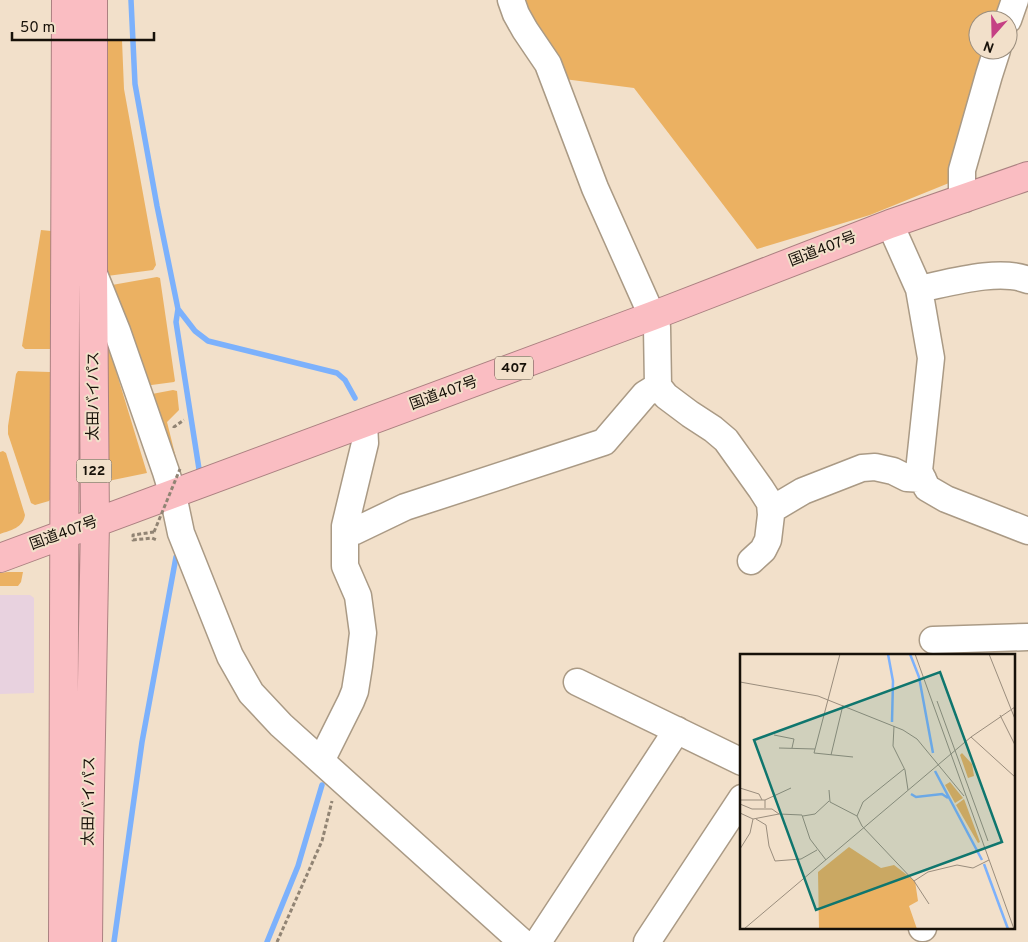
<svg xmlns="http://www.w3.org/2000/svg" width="1028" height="942" font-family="Overpass,'Noto Sans JP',sans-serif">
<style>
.commercial{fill:#e8d2df}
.green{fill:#ebb162}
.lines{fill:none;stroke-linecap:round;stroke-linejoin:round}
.stream{stroke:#7cb1fc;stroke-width:5.5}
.minor-casing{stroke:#aa9a85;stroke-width:29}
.highway-casing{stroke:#ab8181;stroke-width:30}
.path{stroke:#918474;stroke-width:3;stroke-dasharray:4 2.5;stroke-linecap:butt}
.minor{stroke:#fff;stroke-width:26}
.highway{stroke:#fabdc2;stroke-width:28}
.path-bridge{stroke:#918474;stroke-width:3;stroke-dasharray:4 2.5;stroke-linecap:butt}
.labels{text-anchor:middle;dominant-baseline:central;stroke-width:4;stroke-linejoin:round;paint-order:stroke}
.shield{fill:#f2e0ca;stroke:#594f43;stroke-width:1}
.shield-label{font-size:14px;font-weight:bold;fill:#171109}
.street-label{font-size:15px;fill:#171109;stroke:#f2e0ca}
.inset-river{fill:none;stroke:#7cb1fc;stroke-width:2.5}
.inset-road{fill:none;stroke:#9a8d7d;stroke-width:1}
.view{fill:#0f766e;fill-opacity:0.15;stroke:#0f766e;stroke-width:2.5}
.inset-edge{fill:none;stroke:#171109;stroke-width:2.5}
</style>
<rect width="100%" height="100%" fill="#f2e0ca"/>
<path class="commercial" d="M0 595H30L34 598V693L0 694Z"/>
<path class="green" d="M514 0H1021L1008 20H978V50H999L973 112 949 183 870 215 757 249 634 88 564 79Z
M105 39H118L122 40 124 89 156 265 153 270 107 276 106 274Z
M41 230 51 231 53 233V346L51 349H25L22 346Z
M157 277 160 278 175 381 174 382 144 386 112 285Z
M103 328 147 473 108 481Z
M18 371 50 372 54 374 52 497 49 501 35 505 31 503 8 434V426L16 374Z
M173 390 177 391 179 410 167 422 176 458 168 460 152 394Z
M3 451 6 453 25 515C23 528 11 530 0 534V452Z
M8 572H23L21 582 18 586H0V573Z"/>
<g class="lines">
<path class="stream" d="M131 0 135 84 157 206 178 309 176 322 199 469
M178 309 195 331 208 341 337 373 345 380 355 398
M114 942 142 742 176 557
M267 942 298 866 322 785"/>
<defs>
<path id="minor" d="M511 0 516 14 525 30 548 64 595 188 657 327 658 386 666 396 690 414 713 429 726 440 761 489 770 503 771 515 768 540 763 550 751 561
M1008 20 1015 0
M964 199 962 191V170L989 75 997 50
M890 224 919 289 931 358 919 471 927 488 946 499 1028 531
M94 274 117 331 166 472 173 495 181 533 230 656 251 693 281 725 522 942
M919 289C949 283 999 268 1028 280
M771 510 803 491 862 468 875 467 893 471 907 478 923 479
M345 534 355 531 405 507 604 442 645 394 658 386
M933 640 1028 637
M577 682 742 762
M321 761 351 701 355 691 359 666 363 633 358 596 345 566V526L365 443 364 424
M922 928H923
M538 942 677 730
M647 942 742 798"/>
<path id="highway" d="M0 558 652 316 890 224 1028 176
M63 942 66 0
M88 942 89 841 95 523 93 272V0"/>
</defs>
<use href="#minor" class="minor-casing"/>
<use href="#highway" class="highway-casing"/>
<path class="path" d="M174 428V427L184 420
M154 532 133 535V540L152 538 157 540
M277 942 322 841 332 801"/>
<use href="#minor" class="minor"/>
<use href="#highway" class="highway"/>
<path class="path-bridge" d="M154 532 180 469"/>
</g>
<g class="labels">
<g class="shield">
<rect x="495" y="356.5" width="38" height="23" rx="4"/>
<rect x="76.5" y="459.5" width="35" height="23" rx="4"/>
</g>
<g class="shield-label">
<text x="514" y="368">407</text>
<text x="94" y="471">122</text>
</g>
<g class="street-label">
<text transform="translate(823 250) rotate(-21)">国道407号</text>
<text transform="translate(444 394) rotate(-20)">国道407号</text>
<text transform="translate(94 396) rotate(-90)">太田バイパス</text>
<text transform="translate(64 534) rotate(-20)">国道407号</text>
<text transform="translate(90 801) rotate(-89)">太田バイパス</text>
</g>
</g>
<g transform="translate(740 654)">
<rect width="275" height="275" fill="#f2e0ca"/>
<path d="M222 99 232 110 234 122 228 124 220 101ZM210 128 223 144 215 149 205 131ZM224 145 240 188 238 189 216 151ZM109 193 141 214 154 211 175 227 178 247 169 252 177 275H79L78 218Z" fill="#ebb162"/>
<path class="inset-river" d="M148 0 153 27 152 68M170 0 179 23 193 99M195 117 242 206M171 140 176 143 202 140 208 144M244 210 268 275"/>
<path class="inset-road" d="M100 0 74 99 113 103M175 0 274 275M249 0 275 65M0 28 78 42 163 76 177 85 224 142M197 47 248 187M260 61 275 91M154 72 153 92 165 116 168 136M34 81 54 85 52 94M231 83 275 123M39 94 75 95M91 101 103 51M0 134 19 140 22 146M89 136 90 148 117 162 122 172 174 227 188 218 217 211 233 214 249 206M0 146H25V154M25 146 51 134M0 150 12 155H32L39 160M0 159 13 165 39 160 62 161 70 185 86 206M63 162 75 160 89 147M117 162 123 148 164 115M16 165 26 171 29 192 35 207 61 205 77 196M0 195 10 179 13 165M174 227 189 250M4 275 231 83 275 53"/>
<path class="view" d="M200 18 262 188 76 256 14 86Z"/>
<rect width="275" height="275" class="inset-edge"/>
</g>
<g transform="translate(993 35) rotate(200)"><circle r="24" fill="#f2e0ca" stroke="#9a8d7d"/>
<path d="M0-4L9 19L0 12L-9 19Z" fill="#c54084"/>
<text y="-8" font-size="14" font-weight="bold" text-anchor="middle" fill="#171109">N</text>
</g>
<path d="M12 32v8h142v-8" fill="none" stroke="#171109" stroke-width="2.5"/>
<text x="20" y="32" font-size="15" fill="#171109" stroke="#f2e0ca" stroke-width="4" paint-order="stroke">50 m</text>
</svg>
